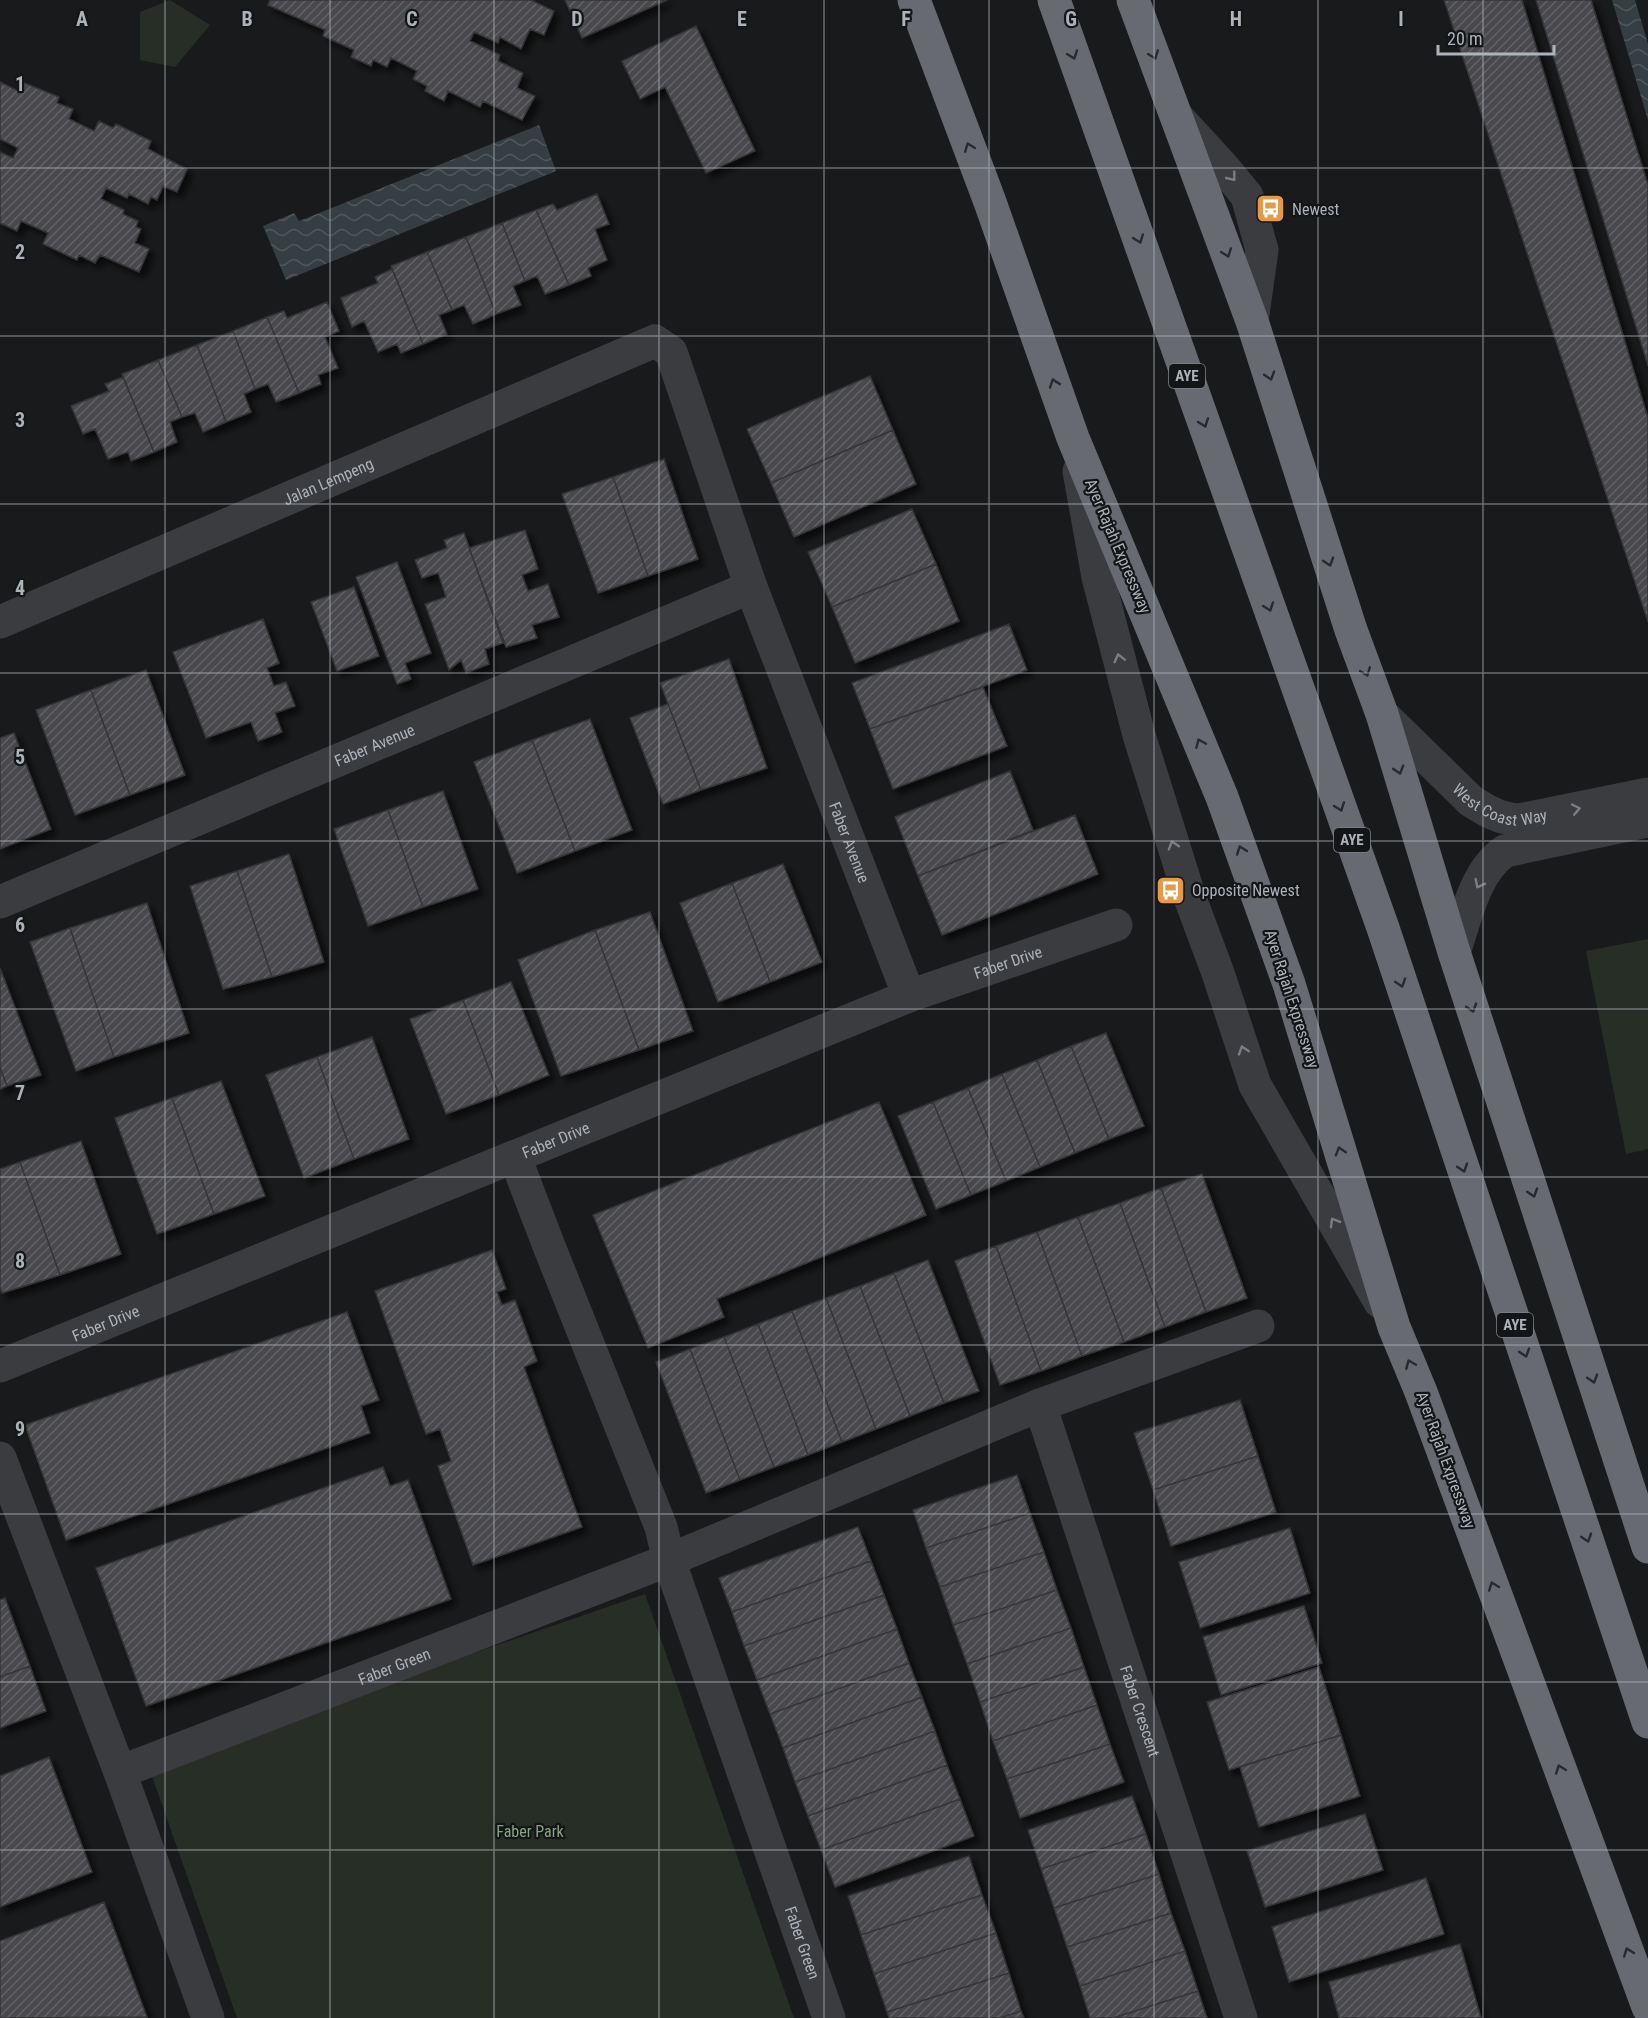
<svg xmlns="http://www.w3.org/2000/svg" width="1648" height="2018" font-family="'Roboto Condensed',sans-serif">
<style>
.park{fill:#262e26}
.water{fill:url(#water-waves)}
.building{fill:url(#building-hatch);stroke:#343437;stroke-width:1.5;filter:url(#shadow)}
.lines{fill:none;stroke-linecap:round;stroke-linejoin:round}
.minor{stroke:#3b3c40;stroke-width:33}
.highway{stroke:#676b71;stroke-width:33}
.oneway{stroke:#292a2d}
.oneway2{stroke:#7a7d83}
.grid{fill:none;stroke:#adb3ba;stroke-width:1.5;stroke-opacity:0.55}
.labels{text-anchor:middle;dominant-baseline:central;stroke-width:4.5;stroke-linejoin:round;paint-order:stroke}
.shield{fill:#141516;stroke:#7f8489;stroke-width:1.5}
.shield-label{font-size:15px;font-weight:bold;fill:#adb3ba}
.poi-label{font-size:16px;fill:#adb3ba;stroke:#141516;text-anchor:start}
.street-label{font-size:16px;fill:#adb3ba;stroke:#141516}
.park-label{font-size:16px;fill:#88a386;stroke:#141516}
.grid-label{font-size:20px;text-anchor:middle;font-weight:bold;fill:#adb3ba;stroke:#141516;stroke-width:4.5;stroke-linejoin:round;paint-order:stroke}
</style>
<defs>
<pattern id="water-waves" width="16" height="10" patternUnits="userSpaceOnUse" patternTransform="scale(1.5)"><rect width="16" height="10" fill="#343e43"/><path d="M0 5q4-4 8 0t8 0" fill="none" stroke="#4f585c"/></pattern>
<pattern id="building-hatch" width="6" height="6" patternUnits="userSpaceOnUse" patternTransform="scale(1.5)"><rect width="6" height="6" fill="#494a4e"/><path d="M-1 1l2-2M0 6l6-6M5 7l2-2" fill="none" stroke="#616265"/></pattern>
<filter id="shadow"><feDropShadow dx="5.5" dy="5.5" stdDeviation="3" flood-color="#0009"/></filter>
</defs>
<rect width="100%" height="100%" fill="#191a1b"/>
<path class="park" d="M170 0 210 25 175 67 140 60V12Z
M1648 939V1149L1626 1154 1586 951Z
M645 1594 794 2018H237L148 1765Z"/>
<path class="water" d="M1612 0H1635L1648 44V120Z
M539 125 556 171 286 280 263 226 294 213 299 221Z"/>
<path class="building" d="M270 0H531L554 11 544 35 530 29 521 49 500 37 498 43 474 32 470 41 500 55 498 61 523 73 517 88 535 96 522 120 483 101 480 107 448 91 444 101 425 91 427 86 413 79 417 71 391 58 387 67 373 60 371 66 351 57 354 50 323 36 325 30 268 5Z
M565 0H667L582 38Z
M1444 0H1522L1648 418V622Z
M1536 0H1591L1648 185V366Z
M696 26 755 151 706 173 665 87 640 99 622 61Z
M0 82 18 91 22 82 59 97 57 103 73 109 69 119 94 131 99 121 113 128 116 124 151 141 148 149 187 169 177 192 163 186 157 200 151 197 148 204 129 194 127 198 106 188 101 199 124 210 123 214 138 221 136 227 141 229 135 243 149 249 139 272 100 255 95 263 79 255 77 260 43 244 48 233 21 221 17 231 0 223V152L13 158 18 148 0 139Z
M597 194 609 224 595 229 607 260 588 268 591 276 569 285 536 210 553 204 557 210Z
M536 210 569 285 545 294 537 276 525 281 502 223Z
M502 223 525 281 513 286 521 305 496 314 466 237Z
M466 237 496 314 473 324 464 305 452 310 427 252Z
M427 252 452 310 439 315 447 334 423 344 391 266Z
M392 269 423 344 401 353 397 344 378 352 364 321 352 327 341 298 378 283 375 277Z
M327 302 339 331 325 337 338 368 318 375 321 384 299 393 267 317 284 311 287 318Z
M267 317 299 393 276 402 268 384 255 389 233 331Z
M233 331 255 389 244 394 251 412 226 422 197 345Z
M197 345 226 422 203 432 195 413 182 417 158 360Z
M158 360 182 417 170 422 177 442 154 452 122 374Z
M870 376 893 430 771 483 747 429Z
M123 377 154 452 131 461 128 452 108 459 95 429 83 434 71 406 109 391 105 384Z
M893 430 916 484 794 537 771 483Z
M664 459 698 559 648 576 613 477Z
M613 477 648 576 598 593 562 494Z
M912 509 936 564 832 607 808 552Z
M525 530 538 569 522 575 528 591 548 584 559 617 532 625 537 638 506 647 469 548Z
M464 533 503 643 485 649 489 664 466 673 461 660 449 670 425 604 446 597 438 573 422 578 415 560 447 548 444 540Z
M397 562 431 653 405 663 411 679 397 684 356 577Z
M936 564 959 621 855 663 832 607Z
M354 587 379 656 337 671 311 602Z
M263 619 279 663 267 668 274 686 286 682 295 706 275 713 282 732 258 741 251 722 206 738 173 652Z
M1009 624 1027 670 870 729 852 683Z
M729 659 767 768 701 790 660 683Z
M146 670 185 775 130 795 91 690Z
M983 687 1007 746 893 789 870 729Z
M91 690 130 795 75 815 36 710Z
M668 704 701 790 663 804 630 718Z
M590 719 632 830 575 851 532 740Z
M14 733 51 829 0 849V738Z
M532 740 575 851 517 873 474 762Z
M1010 771 1033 830 918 876 895 817Z
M443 791 478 889 423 907 388 810Z
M388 810 423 907 368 926 334 829Z
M1075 815 1098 874 942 935 918 876Z
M289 854 324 962 272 977 237 871Z
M783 864 822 962 770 982 732 883Z
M237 871 272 977 223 989 190 886Z
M732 883 770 982 718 1002 680 903Z
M147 903 189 1033 114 1057 70 928Z
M650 912 693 1031 639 1050 595 930Z
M70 928 114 1057 76 1071 30 942Z
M595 930 639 1050 561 1076 518 960Z
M0 968 41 1075 7 1086 0 1067Z
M511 982 549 1075 499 1095 463 1000Z
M463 1000 499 1095 446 1114 410 1019Z
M1106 1033 1144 1126 1109 1139 1071 1046Z
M372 1037 409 1139 354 1159 317 1057Z
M1071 1046 1109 1139 1075 1153 1037 1060Z
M317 1057 354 1159 304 1178 266 1075Z
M1037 1060 1075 1153 1040 1167 1002 1074Z
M0 1067 7 1086 0 1089Z
M1002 1074 1040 1167 1006 1181 968 1088Z
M221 1081 265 1196 214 1214 172 1098Z
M968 1088 1006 1181 971 1195 933 1102Z
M172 1098 214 1214 157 1234 115 1118Z
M879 1102 926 1215 717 1299 724 1317 648 1348 593 1215Z
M933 1102 971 1195 936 1209 898 1116Z
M81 1141 121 1254 60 1275 20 1162Z
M20 1162 60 1275 2 1293 0 1288V1169Z
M1202 1174 1247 1298 1206 1312 1161 1188Z
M1161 1188 1206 1312 1165 1327 1120 1203Z
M1120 1203 1165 1327 1124 1342 1078 1217Z
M1078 1217 1124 1342 1082 1356 1037 1232Z
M1037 1232 1082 1356 1041 1371 996 1246Z
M996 1246 1041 1371 1000 1385 955 1261Z
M492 1250 506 1289 497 1292 502 1305 515 1300 537 1361 524 1367 582 1527 473 1565 438 1466 451 1461 440 1429 426 1434 375 1291Z
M928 1260 979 1391 944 1403 894 1273Z
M894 1273 944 1403 910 1416 860 1286Z
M860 1286 910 1416 876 1429 826 1298Z
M826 1298 876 1429 842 1442 792 1311Z
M792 1311 842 1442 808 1455 758 1324Z
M347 1312 379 1400 361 1406 370 1433 66 1540 25 1425Z
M758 1324 808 1455 774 1467 724 1337Z
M724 1337 774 1467 740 1480 690 1349Z
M690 1349 740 1480 706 1493 656 1362Z
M1240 1400 1258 1456 1153 1490 1134 1433Z
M1258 1456 1276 1512 1171 1546 1153 1490Z
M383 1467 390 1486 408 1480 451 1599 146 1706 96 1568Z
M1017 1475 1030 1513 926 1548 913 1510Z
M1030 1513 1044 1552 940 1587 926 1548Z
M858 1527 871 1561 732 1612 719 1578Z
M1290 1528 1310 1593 1200 1628 1179 1562Z
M1044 1552 1057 1590 953 1625 940 1587Z
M871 1561 884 1595 744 1646 732 1612Z
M1057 1590 1071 1628 967 1664 953 1625Z
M884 1595 897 1629 757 1680 744 1646Z
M5 1598 30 1666 0 1677V1600Z
M1304 1606 1322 1663 1221 1695 1203 1637Z
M1071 1628 1084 1667 980 1702 967 1664Z
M897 1629 909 1663 770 1714 757 1680Z
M909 1663 922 1697 783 1748 770 1714Z
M30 1666 46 1711 0 1728V1677Z
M1084 1667 1097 1705 993 1741 980 1702Z
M1319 1667 1341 1735 1229 1770 1207 1702Z
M922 1697 935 1731 795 1782 783 1748Z
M1097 1705 1110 1744 1007 1779 993 1741Z
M935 1731 947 1765 808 1816 795 1782Z
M1341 1735 1360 1796 1259 1827 1240 1767Z
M1110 1744 1124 1782 1020 1818 1007 1779Z
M49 1757 92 1872 0 1907V1776Z
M947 1765 960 1799 821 1850 808 1816Z
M1132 1796 1146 1834 1041 1869 1028 1830Z
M960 1799 974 1836 835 1887 821 1850Z
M1365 1814 1383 1870 1265 1907 1247 1851Z
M1146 1834 1159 1874 1054 1908 1041 1869Z
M969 1856 982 1895 861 1935 848 1896Z
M1159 1874 1171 1913 1067 1947 1054 1908Z
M1426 1878 1444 1934 1289 1982 1272 1927Z
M982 1895 996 1933 874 1974 861 1935Z
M104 1902 147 2017 0 2018V1941Z
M1171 1913 1185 1951 1080 1986 1067 1947Z
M996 1933 1009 1973 887 2012 874 1974Z
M1460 1944 1481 2018H1339L1329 1982Z
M1185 1951 1198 1991 1113 2018H1090L1080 1986Z
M1009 1973 1021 2011 1000 2018H889L887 2012Z
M1198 1991 1207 2018H1113Z
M1021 2011 1024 2018H1000Z"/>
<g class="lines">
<g class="minor">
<path d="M1179 119 1224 168 1247 196 1262 250 1252 321"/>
<path d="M1079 471 1098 577 1139 735 1190 898 1218 973 1255 1085 1380 1302"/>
<path id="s1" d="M0 622 655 341 671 352 751 587 909 996"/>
<path id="s2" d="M1382 714 1471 801C1487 811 1500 819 1519 820L1648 794"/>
<path id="s3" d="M0 902 751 587"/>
<path d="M1454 952C1466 919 1474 872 1505 851L1648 821"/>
<path id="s4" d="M515 1157 547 1241 661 1527 669 1560 829 2018"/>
<path id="s5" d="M0 1366 909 996 1116 925"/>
<path id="s6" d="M1040 1405 1241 2018"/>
<path d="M0 1458 120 1772 208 2018"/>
<path id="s7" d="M120 1772 669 1560 1040 1405 1258 1326"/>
</g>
<path class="highway" d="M914 0 990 202 1073 438 1222 797 1289 984 1394 1327 1421 1392 1648 2007
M1054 0 1383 928 1648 1722
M1133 0 1252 321 1351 630 1382 714 1454 952 1648 1547"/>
</g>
<defs><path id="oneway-chevron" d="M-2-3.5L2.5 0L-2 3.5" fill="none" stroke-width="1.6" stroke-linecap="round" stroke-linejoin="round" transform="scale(1.5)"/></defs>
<g class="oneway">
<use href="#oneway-chevron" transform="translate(1073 55) rotate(70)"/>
<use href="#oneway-chevron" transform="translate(1154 55) rotate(69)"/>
<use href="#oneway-chevron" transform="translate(969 147) rotate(-111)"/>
<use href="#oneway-chevron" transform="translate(1139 239) rotate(70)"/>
<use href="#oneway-chevron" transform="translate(1227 253) rotate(70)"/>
<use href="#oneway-chevron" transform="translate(1270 376) rotate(72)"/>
<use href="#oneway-chevron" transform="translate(1054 383) rotate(-109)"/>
<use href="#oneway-chevron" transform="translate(1204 423) rotate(70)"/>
<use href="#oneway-chevron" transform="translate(1329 562) rotate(72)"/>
<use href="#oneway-chevron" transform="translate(1269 607) rotate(70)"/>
<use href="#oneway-chevron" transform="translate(1366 672) rotate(69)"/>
<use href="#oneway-chevron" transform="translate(1200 743) rotate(-113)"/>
<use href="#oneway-chevron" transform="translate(1399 770) rotate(73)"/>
<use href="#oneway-chevron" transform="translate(1340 807) rotate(70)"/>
<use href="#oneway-chevron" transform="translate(1241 850) rotate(-110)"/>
<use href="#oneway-chevron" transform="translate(1401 983) rotate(72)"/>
<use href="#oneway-chevron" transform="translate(1472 1008) rotate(72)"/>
<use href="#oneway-chevron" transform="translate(1340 1151) rotate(-107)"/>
<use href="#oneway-chevron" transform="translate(1463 1168) rotate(72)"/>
<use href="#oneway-chevron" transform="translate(1533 1193) rotate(72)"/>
<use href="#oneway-chevron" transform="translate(1525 1353) rotate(72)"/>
<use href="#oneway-chevron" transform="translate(1410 1364) rotate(-113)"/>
<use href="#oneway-chevron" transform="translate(1593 1379) rotate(72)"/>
<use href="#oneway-chevron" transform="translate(1587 1538) rotate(72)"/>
<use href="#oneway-chevron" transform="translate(1493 1586) rotate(-110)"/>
<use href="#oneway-chevron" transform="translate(1560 1769) rotate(-110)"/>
<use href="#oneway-chevron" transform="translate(1628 1952) rotate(-110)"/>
</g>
<g class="oneway2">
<use href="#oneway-chevron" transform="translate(1232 177) rotate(51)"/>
<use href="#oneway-chevron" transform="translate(1119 658) rotate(-104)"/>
<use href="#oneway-chevron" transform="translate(1576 809) rotate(-12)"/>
<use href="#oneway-chevron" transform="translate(1173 845) rotate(-107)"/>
<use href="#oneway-chevron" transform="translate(1479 884) rotate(117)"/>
<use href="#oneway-chevron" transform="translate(1243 1050) rotate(-108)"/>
<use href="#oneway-chevron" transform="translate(1334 1222) rotate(-120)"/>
</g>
<path class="grid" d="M165 0V2018M330 0V2018M494 0V2018M659 0V2018M824 0V2018M989 0V2018M1154 0V2018M1318 0V2018M1483 0V2018M0 168H1648M0 336H1648M0 504H1648M0 673H1648M0 841H1648M0 1009H1648M0 1177H1648M0 1345H1648M0 1514H1648M0 1682H1648M0 1850H1648"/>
<defs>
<symbol id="bus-square" viewBox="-11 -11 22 22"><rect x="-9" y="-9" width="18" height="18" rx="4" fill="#e39a4a" stroke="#141516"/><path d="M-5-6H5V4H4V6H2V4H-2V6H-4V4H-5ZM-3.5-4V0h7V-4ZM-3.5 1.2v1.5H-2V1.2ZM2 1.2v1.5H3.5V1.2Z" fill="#fff"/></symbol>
</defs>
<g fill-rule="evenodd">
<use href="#bus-square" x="1254" y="192" width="33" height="33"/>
<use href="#bus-square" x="1154" y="874" width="33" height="33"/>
</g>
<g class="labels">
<g class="shield">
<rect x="1169" y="364" width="36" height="24" rx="4.5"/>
<rect x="1334" y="828" width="36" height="24" rx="4.5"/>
<rect x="1497" y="1313" width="36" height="24" rx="4.5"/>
</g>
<g class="shield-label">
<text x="1187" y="376">AYE</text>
<text x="1352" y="840">AYE</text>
<text x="1515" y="1325">AYE</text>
</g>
<g class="poi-label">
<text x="1292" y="209">Newest</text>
<text x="1192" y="890">Opposite Newest</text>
</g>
<g class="street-label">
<text stroke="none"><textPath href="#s1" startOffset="357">Jalan Lempeng</textPath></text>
<text transform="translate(1118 546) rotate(67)">Ayer Rajah Expressway</text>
<text stroke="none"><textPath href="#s3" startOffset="406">Faber Avenue</textPath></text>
<text stroke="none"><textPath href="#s2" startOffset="154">West Coast Way</textPath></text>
<text stroke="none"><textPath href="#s1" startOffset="1254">Faber Avenue</textPath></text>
<text stroke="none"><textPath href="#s5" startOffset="1086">Faber Drive</textPath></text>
<text transform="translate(1292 999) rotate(72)">Ayer Rajah Expressway</text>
<text stroke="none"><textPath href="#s5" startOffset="600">Faber Drive</textPath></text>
<text stroke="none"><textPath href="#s5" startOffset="114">Faber Drive</textPath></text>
<text transform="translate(1446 1460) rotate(70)">Ayer Rajah Expressway</text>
<text stroke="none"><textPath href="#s7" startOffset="294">Faber Green</textPath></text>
<text stroke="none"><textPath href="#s6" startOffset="322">Faber Crescent</textPath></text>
<text stroke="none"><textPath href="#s4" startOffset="837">Faber Green</textPath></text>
</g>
<g class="park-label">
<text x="530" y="1831">Faber Park</text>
</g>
</g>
<g class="grid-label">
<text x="82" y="26">A</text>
<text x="247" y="26">B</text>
<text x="412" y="26">C</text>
<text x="577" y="26">D</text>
<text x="742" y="26">E</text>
<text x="906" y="26">F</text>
<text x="1071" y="26">G</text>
<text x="1236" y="26">H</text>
<text x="1401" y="26">I</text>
<text x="20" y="91">1</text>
<text x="20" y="259">2</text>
<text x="20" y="427">3</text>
<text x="20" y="595">4</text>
<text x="20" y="764">5</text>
<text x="20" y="932">6</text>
<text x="20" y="1100">7</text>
<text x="20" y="1268">8</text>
<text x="20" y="1436">9</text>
</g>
<path d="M1438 45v9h116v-9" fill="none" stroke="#adb3ba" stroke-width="3"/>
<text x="1447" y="45" font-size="18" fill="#adb3ba" stroke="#141516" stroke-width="4.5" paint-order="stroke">20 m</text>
</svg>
